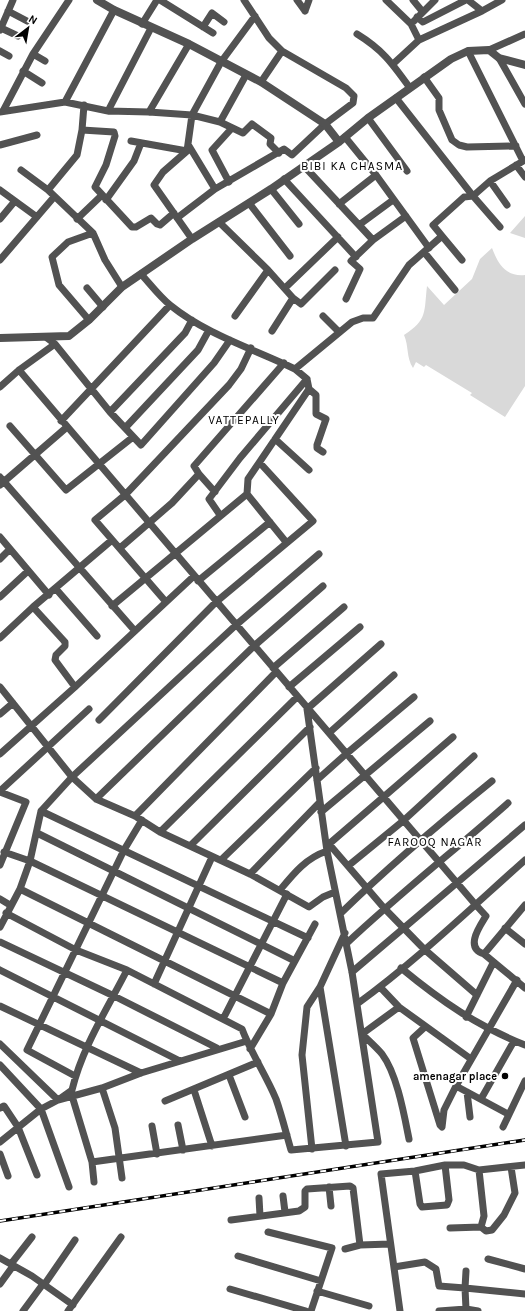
<svg xmlns="http://www.w3.org/2000/svg" width="525" height="1311" font-family="Karla,sans-serif">
<style>
.green{fill:#d9d9d9}
.lines{fill:none;stroke-linecap:round;stroke-linejoin:round}
.minor{stroke:#525252;stroke-width:7}
.tertiary{stroke:#525252;stroke-width:8}
.rail-casing{stroke:#000;stroke-width:3.5}
.rail{stroke:#fff;stroke-width:2;stroke-dasharray:6;stroke-linecap:butt}
.poi-dot{fill:#000;stroke:#fff;stroke-width:1.5}
.labels{text-anchor:middle;dominant-baseline:central;stroke-width:4;stroke-linejoin:round;paint-order:stroke}
.poi-label{font-size:11px;font-weight:bold;fill:#000;stroke:#fff;text-anchor:end}
.neighbourhood-label{font-size:12px;letter-spacing:1px;fill:#000;stroke:#fff}
</style>
<rect width="100%" height="100%" fill="#fff"/>
<path class="green" d="M525 216V238L510 233Z
M492 248C498 264 506 277 525 275V386L505 417 470 395 472 393 426 365 424 367 416 362 413 368C406 357 409 346 404 335 428 320 424 311 427 286L444 305 472 279 480 259Z"/>
<g class="lines">
<path class="minor" d="M160 0 213 33
M297 0 305 11
M386 0 411 24 419 40 393 64
M413 0 422 11
M468 0 482 11 502 0
M8 11 27 21
M305 11 309 0
M417 17 423 22 466 0
M414 21 435 0
M142 24 157 0
M203 27 212 13 224 22
M1 28 18 36
M0 30 13 0
M357 34C383 50 392 63 410 88
M419 40 482 11
M489 50 525 34
M0 51 9 56
M468 51 523 161
M33 54 45 61
M499 58 525 104
M23 71 42 83
M424 77 439 98V110L452 140 459 145 467 147 516 146
M261 82 282 51
M396 98 473 196 500 227
M65 102 114 10
M3 111 33 54 69 0
M108 111 151 28
M0 112 65 102 108 111 149 112 192 115 220 122 243 133 252 124 271 138 270 144 279 153
M149 112 189 44
M368 118 407 171
M220 122 246 75
M82 130 114 132 115 136 106 165 95 187 132 227H136L151 218 157 224 160 225 174 213
M345 137 376 175 429 248
M131 141 187 151
M0 145 37 135
M189 146 215 189
M516 165 525 177
M304 166 373 240
M21 170 48 190 93 233
M284 179 356 257
M490 181 507 205
M229 182 212 150 232 128
M271 189 299 224
M0 190 37 217
M48 190 77 155 82 130 84 105
M106 200 134 161 141 143
M249 203 290 256
M339 204 376 175
M177 218 215 189 284 149 292 155 325 124 353 103 354 96 346 88 282 51 269 38 244 0
M0 219 15 201
M77 219 101 196
M219 222 268 270 293 298 301 304 335 270
M359 225 393 200
M442 236 462 260
M192 239 154 185 163 172 187 151 192 115 221 62 255 16
M424 252 455 290
M0 260 54 197
M141 274C150 284 160 297 170 305 207 335 254 349 295 369L352 322 363 318H373L409 265 442 236 433 225 464 197 473 196 490 181 525 160
M87 288 103 307
M285 288 338 237
M346 299 360 269 351 261 373 240 406 216
M235 316 268 270
M323 316 339 332
M89 320 59 285 52 257 68 242 93 233 105 260 122 287
M272 331 293 298
M47 338 55 344 110 412 141 445 214 363 230 340
M19 370 475 904 486 916C480 926 464 948 484 954L525 988
M0 387 19 370 55 344
M309 389 316 395V414L326 419 317 445V448L323 452
M110 412 185 333 192 320
M61 421 170 305
M10 426 66 490 133 437
M125 428 198 350 209 330
M275 439 309 470
M199 474 215 492
M0 477 135 631
M0 485 67 427
M247 494 286 542
M220 515 209 499 240 458 307 379
M0 537 49 595
M120 548 172 503 199 474 194 466 284 363
M0 559 10 549
M198 581 270 522
M56 589 97 636
M0 597 28 571
M166 602 95 520 125 495 229 385 241 369 251 348
M112 606 247 494 248 479 309 389 307 379 295 369
M33 607 65 642V646L56 655 55 660 75 687
M0 638 33 607 112 540
M273 668 344 607
M0 687 72 777 96 799 135 816 160 832 250 874 309 907 323 897 335 892
M289 687 360 627
M0 714 13 703
M99 720 216 602 313 521 260 463
M329 733 394 675
M0 754 75 687 194 576
M317 780 346 754 414 697
M0 791 89 709
M0 792 26 802 0 865
M96 799 254 646 323 586
M41 811 308 938
M321 812 430 721
M135 816 276 672
M160 832 297 697
M37 833 295 961
M326 843 329 844 453 737
M329 844 384 908 424 949 477 995
M191 845 310 727
M4 852 30 861 283 983
M221 860 316 768
M348 866 403 821 474 756
M250 874 320 802
M20 889 271 1014
M280 890C294 873 306 858 327 851
M0 899 10 905
M6 913 76 950 127 970 242 1029C251 1053 266 1075 276 1099 282 1116 286 1133 291 1150L378 1142 352 972 327 851 307 709 381 644
M341 913C389 866 440 823 492 781
M0 927 20 889 30 861 41 811 72 777 236 625 319 554
M505 928 525 944
M345 933 320 987 346 1146
M0 942 114 996 217 1048
M347 943C399 894 455 850 508 803
M484 954 525 905
M401 968C441 1001 477 1026 525 1045
M0 970 180 1061
M352 972 525 825
M154 984 212 857
M380 987 399 1007 471 1059
M357 1004C416 961 470 909 525 860
M0 1006 141 1073
M399 1007 362 1034C368 1040 376 1047 382 1054 397 1074 404 1114 409 1139
M466 1017 493 963
M223 1019 287 894
M425 1027 413 1038 440 1125 442 1127 444 1110 456 1086 517 980
M0 1044 58 1100 72 1090C82 1048 107 1009 127 970
M250 1049 271 1014 283 983 315 924
M0 1065 41 1109 69 1187
M229 1075 245 1117
M75 1076 27 1050 124 850 142 820
M456 1086 508 1114
M102 1088 115 1128 122 1178
M194 1090 212 1146
M467 1092 470 1117
M72 1096 92 1162 94 1182
M481 1099 514 1041
M165 1101 258 1062
M0 1108 4 1106 18 1127 37 1175
M178 1125 183 1150
M152 1126 157 1154
M503 1127 525 1081
M0 1142 41 1109 58 1100 102 1088 141 1073 247 1041
M312 1149 302 1055 307 1007 320 987
M0 1154 8 1176
M92 1162 287 1135
M479 1170 484 1216 481 1227
M415 1171 420 1204 422 1207 447 1205 449 1200 445 1165
M329 1187 331 1206
M283 1196 285 1212
M259 1198 260 1216
M231 1220 299 1211 305 1207V1191L307 1189 350 1186 353 1188 360 1245
M450 1228 481 1227 486 1231 492 1230 504 1215 515 1193 511 1167
M268 1232 332 1248 311 1311
M345 1249 360 1245 390 1244
M238 1256 321 1281
M0 1258 32 1276 73 1305
M488 1259 525 1269
M11 1264 32 1237
M394 1267 425 1262 436 1269 439 1286 465 1288 466 1309 439 1311
M466 1271 465 1288 525 1294
M0 1284 13 1266
M44 1285 75 1240
M230 1289 306 1311
M317 1291 369 1306
M466 1309 478 1311
M23 1311 43 1284
M68 1311 121 1237
M400 1311 381 1174 415 1171 445 1165H464L479 1170 525 1165"/>
<path class="tertiary" d="M97 0 114 10 189 44 261 82 325 124 339 142
M0 338 69 336 89 320 122 287 192 239 271 189 339 142 368 118 451 59 468 51 489 50 499 58 525 65"/>
<defs>
<path id="rail" d="M0 1221 525 1140"/>
</defs>
<use href="#rail" class="rail-casing"/>
<use href="#rail" class="rail"/>
</g>
<circle class="poi-dot" cx="505" cy="1076" r="4"/>
<g class="labels">
<g class="poi-label">
<text x="497" y="1076">amenagar place</text>
</g>
<g class="neighbourhood-label">
<text x="352" y="166">BIBI KA CHASMA</text>
<text x="244" y="420">VATTEPALLY</text>
<text x="435" y="842">FAROOQ NAGAR</text>
</g>
</g>
<g transform="translate(28 28) rotate(31)" stroke="#ffffff" stroke-width="3" paint-order="stroke">
<path d="M0-3L7 15L0 10L-7 15Z" fill="#000000"/>
<text y="-6" font-size="11" font-weight="bold" text-anchor="middle" fill="#000000">N</text>
</g>
</svg>
